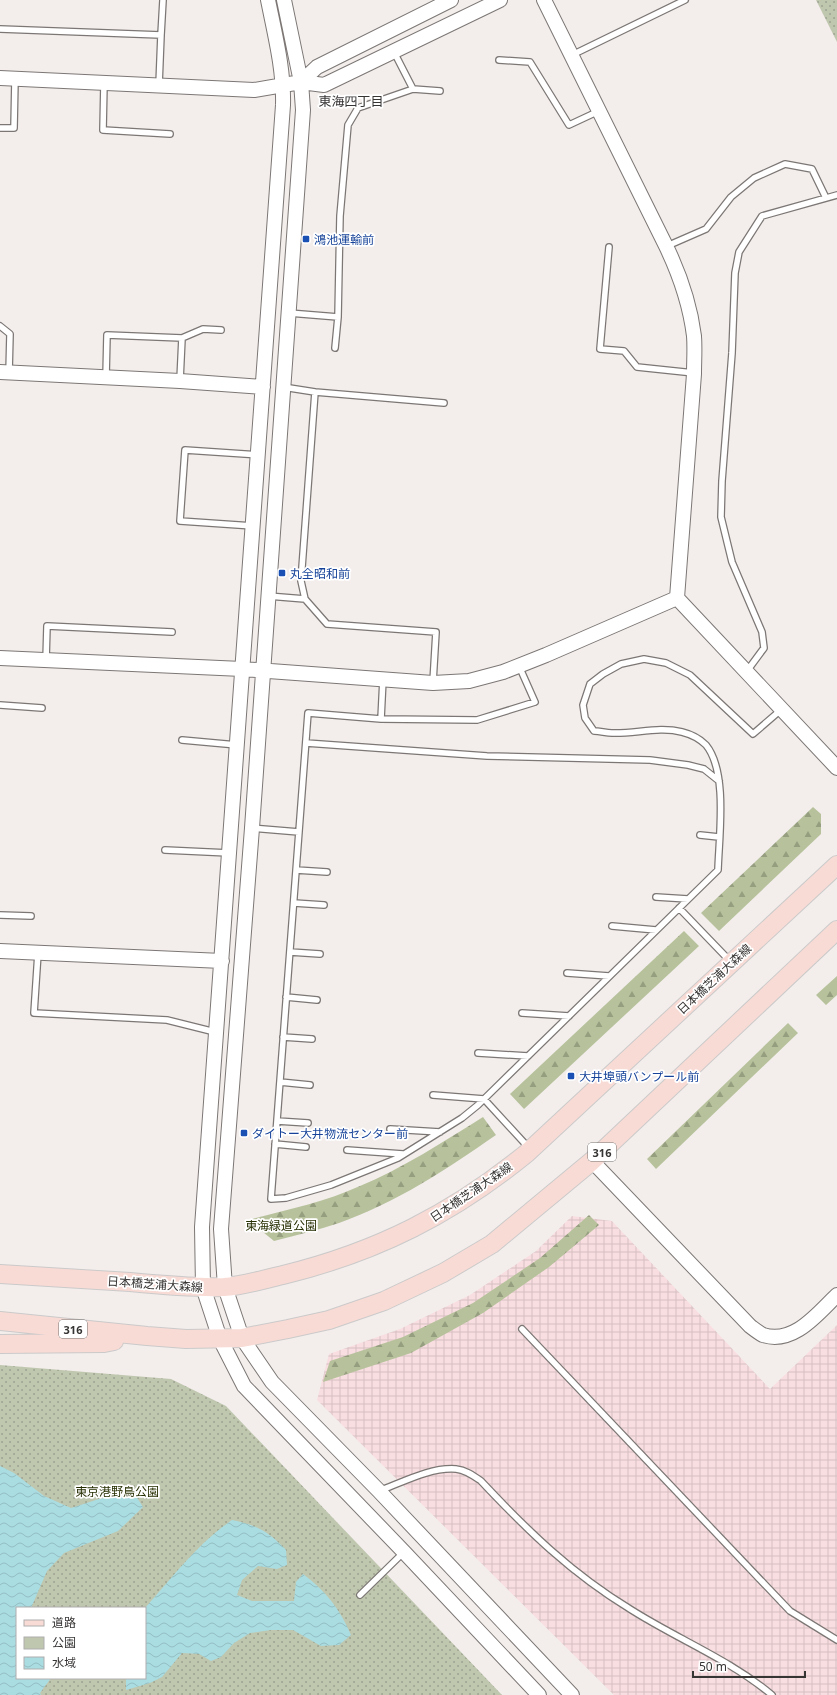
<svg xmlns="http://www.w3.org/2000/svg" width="837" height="1695" font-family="'Noto Sans','Noto Sans JP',sans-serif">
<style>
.industrial{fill:url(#industrial-grid)}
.green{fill:url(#green-dots);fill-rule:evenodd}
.forest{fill:url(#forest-firs)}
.water{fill:url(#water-waves)}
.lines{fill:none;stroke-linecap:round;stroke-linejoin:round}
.service-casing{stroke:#7c7775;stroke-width:8}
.tertiary-casing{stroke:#7c7775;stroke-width:16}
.primary-casing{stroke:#cbcaca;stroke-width:20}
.service{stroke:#fff;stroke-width:5.5}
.tertiary{stroke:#fff;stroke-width:14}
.primary{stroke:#f9dbd5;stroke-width:18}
.transit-dot{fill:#1a4fb4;stroke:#fff;stroke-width:1.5}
.labels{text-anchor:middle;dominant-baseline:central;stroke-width:3.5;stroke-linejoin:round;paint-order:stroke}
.shield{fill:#fff;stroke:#737271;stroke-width:1}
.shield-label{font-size:11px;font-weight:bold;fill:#373534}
.transit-label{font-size:12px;fill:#164399;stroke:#fff;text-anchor:start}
.street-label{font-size:12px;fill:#373534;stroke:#fff}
.park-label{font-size:12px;fill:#252e01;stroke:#fff}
.neighbourhood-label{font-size:13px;fill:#373534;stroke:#fff}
</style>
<defs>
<pattern id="industrial-grid" width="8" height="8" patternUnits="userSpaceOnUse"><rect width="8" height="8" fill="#f9dee1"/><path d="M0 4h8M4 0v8" fill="none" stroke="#d6bfc2"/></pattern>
<pattern id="green-dots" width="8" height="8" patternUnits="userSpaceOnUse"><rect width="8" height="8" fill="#c0c7af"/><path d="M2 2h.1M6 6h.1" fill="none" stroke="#9da28f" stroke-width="1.8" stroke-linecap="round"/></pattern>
<pattern id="forest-firs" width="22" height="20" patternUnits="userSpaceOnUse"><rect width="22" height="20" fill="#b7c29c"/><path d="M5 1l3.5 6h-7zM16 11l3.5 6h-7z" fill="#969e80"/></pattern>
<pattern id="water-waves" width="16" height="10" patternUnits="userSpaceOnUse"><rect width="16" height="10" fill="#aadde2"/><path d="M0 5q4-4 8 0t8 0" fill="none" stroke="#93bec2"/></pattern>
</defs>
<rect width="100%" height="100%" fill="#f3eeec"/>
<path class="industrial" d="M572 1216 612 1221 770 1389 837 1325V1695H614L317 1400 329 1354 400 1329 470 1295 536 1251Z"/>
<path class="green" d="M816 0H837V42Z
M0 1365 171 1379 226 1406 502 1695H0ZM17 1608H145V1678H17Z"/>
<path class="forest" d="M813 807 821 814V834L719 931 701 913Z
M684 931 699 946 524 1109 510 1094Z
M837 976V995L826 1005 816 995Z
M788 1023 798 1033 656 1169 647 1159Z
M483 1117 496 1135C447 1169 396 1203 339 1223 318 1230 296 1235 274 1241L248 1220C286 1210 325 1202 360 1186 403 1168 443 1142 483 1117Z
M589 1215 599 1225 549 1267 483 1313 411 1353 323 1382 330 1361 403 1337 473 1303 540 1258Z"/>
<path class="water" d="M0 1466 14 1473 44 1496 71 1508 99 1499 134 1493 143 1507 118 1531 64 1553 47 1571 31 1608H17V1678H51L40 1693 41 1695H0Z
M232 1520C257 1525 269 1532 286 1550L287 1565 277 1569 258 1566 242 1580 237 1595 252 1601H294L296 1582 303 1574C325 1590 340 1609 351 1635L339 1645 321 1646 293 1630H271L250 1633 234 1643 221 1657 211 1661 199 1654 182 1653 162 1677 150 1683 126 1690V1678H145V1608C174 1576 196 1545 232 1520Z"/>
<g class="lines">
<defs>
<path id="service" d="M0 29 161 35 159 85
M161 35 163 0
M572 55 685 0
M499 60 530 62 569 125 599 111
M104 83 103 130 170 134
M413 89 440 91
M0 128H14L15 79
M667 246 706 229 731 197 754 178 785 164 812 169 826 198
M609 247 600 349 624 351 637 367 694 373
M289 313 338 317 335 348
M338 317 340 216 348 125 358 108 413 89 394 52
M0 326 10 334 9 373
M106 377 107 335 182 338 203 329 221 330
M180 380 182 338
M283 387 315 392 301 581 305 599
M315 392 444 403
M253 526 180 521 185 450 258 455
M268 596 305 599 327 624 436 632 433 682
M46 660 47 626 172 632
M519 666 535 702 477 720 381 719 308 713 271 1199 286 1198 331 1185 398 1158 462 1118 478 1105 718 870C719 836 728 772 706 745 700 739 690 734 682 732 659 726 635 734 612 733 606 733 600 731 594 731L585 718 583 705 590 684 603 674 621 664 644 659 666 663 690 675 753 734 782 709
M747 671 764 648 762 632 732 562 721 517 722 481 732 353 735 273 739 252 762 216 837 195
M0 705 42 708
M381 719 383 679
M182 740 237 745
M306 743 487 756 650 760 688 765 704 769 719 781
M252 828 299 832
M700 835 719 837
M165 850 229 853
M296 870 327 872
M656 897 688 899
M294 903 324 905
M679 908 730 961
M0 915 31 916
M612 926 656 930
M290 952 320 954
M38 953 34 1013 167 1020 215 1032
M567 973 609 976
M286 997 317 1000
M522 1013 569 1016
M283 1037 312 1039
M478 1053 528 1056
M280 1082 310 1085
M433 1095 484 1099 529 1148
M277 1121 308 1123
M390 1129 440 1132
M275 1144 306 1147
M347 1150 403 1154
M522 1329 790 1611 837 1640
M379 1491C403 1482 431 1467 456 1469 466 1470 474 1476 481 1481 528 1531 571 1573 630 1609 677 1639 729 1659 772 1695
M360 1595 404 1552"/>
<path id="tertiary" d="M268 0C275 35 284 70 283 105L202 1227 203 1287 220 1339 244 1386 404 1552 539 1695
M284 0 301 82 303 110 252 828 221 1229 225 1287 242 1338 272 1382 379 1491 572 1695
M544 0 666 246C680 275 690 304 694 336 695 348 694 361 694 374L677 598 837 768
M0 78 254 90 301 82 324 85 500 0
M301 82 317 67 451 0
M0 372 180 381 263 387
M0 658 242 669 433 683 469 681 503 672 546 655 677 598
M0 951 222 961
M592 1161 750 1326C754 1329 759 1333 763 1335 794 1345 818 1313 837 1295"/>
<path id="primary" d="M0 1274C43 1277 87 1279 130 1282 161 1285 193 1288 224 1287 242 1286 265 1279 283 1275 377 1252 452 1214 527 1153L837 865
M0 1321 147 1336 186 1339 242 1338 288 1329 329 1320 384 1301 443 1273 492 1244 592 1161 837 930
M0 1344 104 1343 114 1341"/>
</defs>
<use href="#service" class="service-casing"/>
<use href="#tertiary" class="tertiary-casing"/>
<use href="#primary" class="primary-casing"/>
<use href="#service" class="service"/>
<use href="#tertiary" class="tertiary"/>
<use href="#primary" class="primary"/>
</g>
<g class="transit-dot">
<rect x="302" y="235" width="8" height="8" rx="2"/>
<rect x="278" y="569" width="8" height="8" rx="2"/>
<rect x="567" y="1072" width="8" height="8" rx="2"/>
<rect x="240" y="1129" width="8" height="8" rx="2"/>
</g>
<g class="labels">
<g class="shield">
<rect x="588" y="1143" width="28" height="18" rx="3"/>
<rect x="59" y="1320" width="28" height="18" rx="3"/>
</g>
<g class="shield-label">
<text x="602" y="1152">316</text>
<text x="73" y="1329">316</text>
</g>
<g class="transit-label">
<text x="314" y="239">鴻池運輸前</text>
<text x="290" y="573">丸全昭和前</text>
<text x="579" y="1076">大井埠頭バンプール前</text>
<text x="252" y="1133">ダイトー大井物流センター前</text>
</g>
<g class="street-label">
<text transform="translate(714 979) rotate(-43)">日本橋芝浦大森線</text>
<text transform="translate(471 1192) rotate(-34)">日本橋芝浦大森線</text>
<text transform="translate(155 1284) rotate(4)">日本橋芝浦大森線</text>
</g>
<g class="park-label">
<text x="281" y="1225">東海緑道公園</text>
<text x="117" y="1491">東京港野鳥公園</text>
</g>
<g class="neighbourhood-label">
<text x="351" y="101">東海四丁目</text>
</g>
</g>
<rect x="16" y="1607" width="130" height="72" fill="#ffffff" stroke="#afaeae"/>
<rect x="24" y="1620" width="20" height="6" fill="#f9dbd5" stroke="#afaeae"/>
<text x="52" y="1627" font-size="12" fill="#373534">道路</text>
<rect x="24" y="1637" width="20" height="12" fill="#c0c7af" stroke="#afaeae"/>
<text x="52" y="1647" font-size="12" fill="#373534">公園</text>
<rect x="24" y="1657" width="20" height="12" fill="url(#water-waves)" stroke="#afaeae"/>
<text x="52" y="1667" font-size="12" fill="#373534">水域</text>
<path d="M693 1671v6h112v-6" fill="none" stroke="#373534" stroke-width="2"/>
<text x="699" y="1671" font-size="12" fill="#373534" stroke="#ffffff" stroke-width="3" paint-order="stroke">50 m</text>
</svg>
